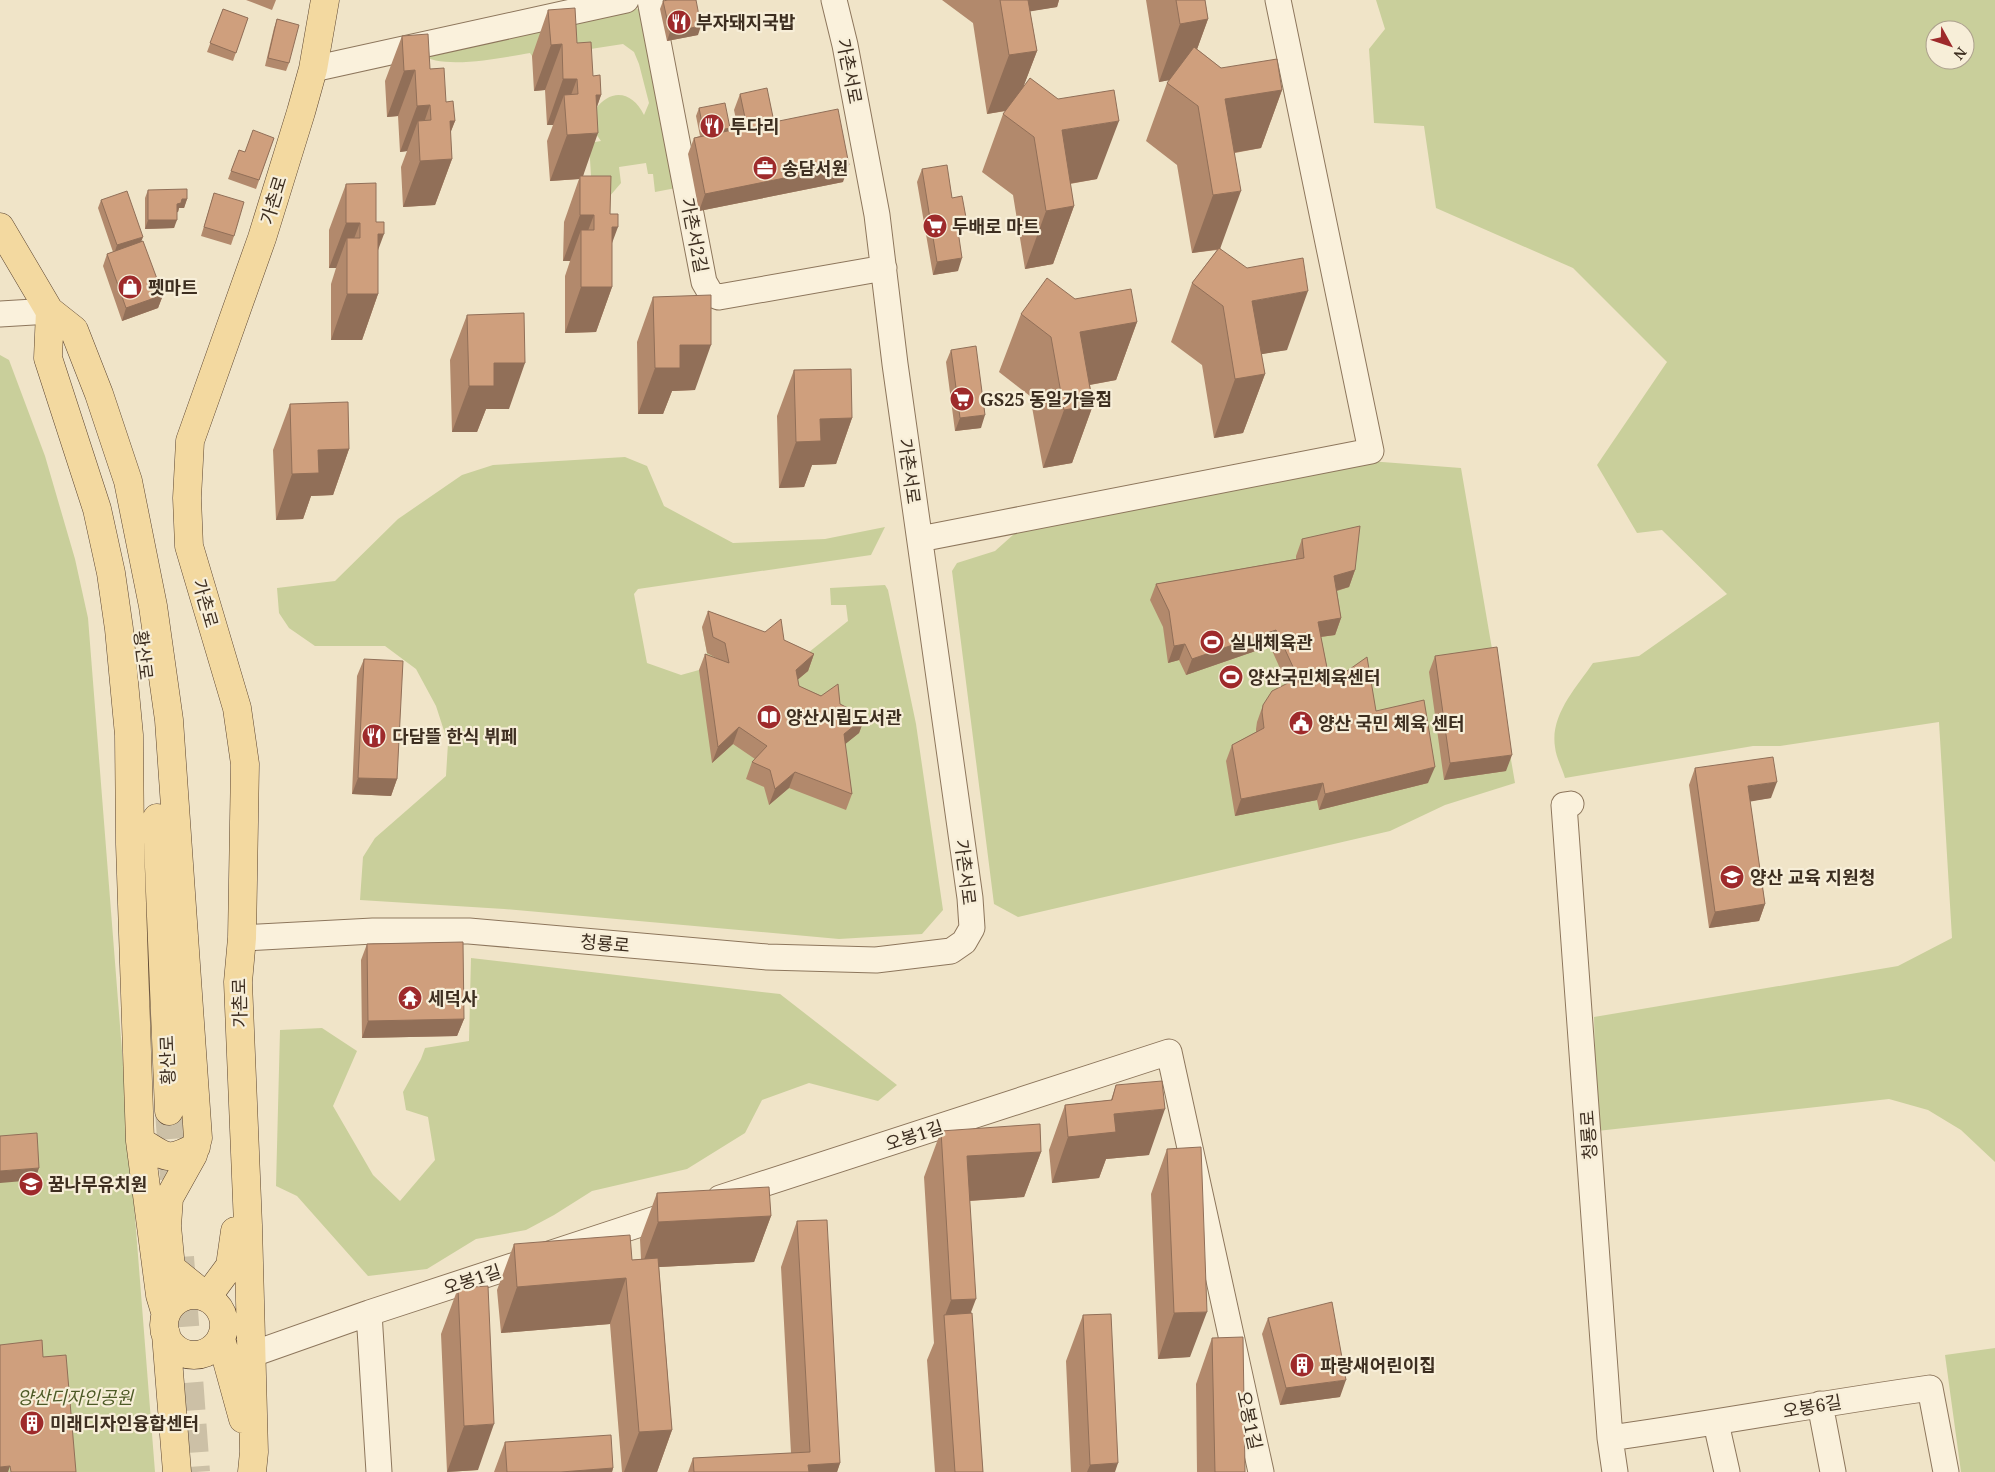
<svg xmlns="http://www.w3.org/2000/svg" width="1995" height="1472" font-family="'Noto Serif','Noto Sans KR',serif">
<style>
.green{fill:#c9cf9b;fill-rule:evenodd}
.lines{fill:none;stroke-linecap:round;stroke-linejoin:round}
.major-tunnel{stroke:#ccc0a6;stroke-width:28;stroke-dasharray:28 14;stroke-linecap:butt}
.minor-casing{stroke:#8d765c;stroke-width:27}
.major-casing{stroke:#5b4430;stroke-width:29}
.minor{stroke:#faf1dc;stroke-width:25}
.major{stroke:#f3d9a0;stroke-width:28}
.wall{fill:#b2896c}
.shaded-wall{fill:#916f58}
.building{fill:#cf9f7d;stroke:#916f58}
.labels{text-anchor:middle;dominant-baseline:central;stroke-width:4.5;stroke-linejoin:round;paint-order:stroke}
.poi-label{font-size:18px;font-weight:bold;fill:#3d2e20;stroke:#f7eed8;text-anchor:start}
.street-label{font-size:18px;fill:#3d2e20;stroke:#f7eed8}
.park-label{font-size:18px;font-style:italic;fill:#4d5a26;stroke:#f7eed8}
</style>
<rect width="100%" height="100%" fill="#f0e4c8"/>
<path class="green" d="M1376 0H1995V1162L1961 1130 1928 1110 1889 1099 1597 1131 1594 1017 1898 966 1952 938 1939 722 1780 746H1753L1565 778C1562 768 1556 757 1555 747 1550 715 1576 688 1593 663L1639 656 1727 594 1662 530 1637 533 1597 465 1667 362 1573 268 1436 208 1424 126 1374 123 1369 49 1385 29ZM1935 30H1965V60H1935Z
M630 7 638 9 643 15 676 188 655 192 653 174H648L646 163 619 167 621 183 609 197 592 192 589 143 601 141 596 134 595 110C611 87 633 92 644 115L649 103 639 64 634 52 623 44 558 54 532 56 530 53C505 57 441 71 421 54Z
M0 355 9 360 45 456 75 559 88 618 155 1472H0Z
M625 457 647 466 664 506 733 543 825 539 885 527 871 555 638 589 634 594 647 663 681 675 699 670 707 653 702 627 794 664 848 621 846 605H831L830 588 885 585 888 590 916 724 943 910 922 934 839 939 504 909 360 900 363 857 375 838 446 776 448 743 436 706 416 669 385 646H315L289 628 279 613 277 588 335 581 398 519 462 475 493 465Z
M1369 461 1461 468 1515 783 1445 805 1390 831 1018 917 994 904 952 571 957 563 995 551 1023 526Z
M471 958 780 994 897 1085 878 1101 809 1083 762 1100 745 1133 687 1169 592 1191 554 1215 526 1230 476 1239 427 1269 368 1276 297 1196 276 1186 280 1030 322 1028 357 1051 333 1106 373 1175 400 1201 435 1160 428 1117 406 1110 403 1092 421 1059 425 1048 469 1041Z
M1995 1348V1472H1961L1945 1355Z"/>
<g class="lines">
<path class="major-tunnel" d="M169 1111 174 1179
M180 1257 196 1472"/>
<defs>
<path id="minor" d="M650 0 704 282 711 294 719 297 884 268
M313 69 626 0
M0 314 50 311
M920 539 1371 451 1278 0
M1571 804 1564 805 1610 1438 1615 1472
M242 938 373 931H469L767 957 876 960 951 951 964 942 972 928 970 898 895 364 877 215 845 45 834 0
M720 1198 1169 1052 1261 1472
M369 1313 379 1472
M250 1355 369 1313 677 1212
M1820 1404 1833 1472
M1716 1423 1727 1472
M1610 1438C1717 1423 1823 1403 1930 1388L1946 1472"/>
<path id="major" d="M0 227 59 327
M50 311 74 330 99 394 128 481 153 606 169 720 198 1138 193 1155 169 1198 167 1226 171 1268 207 1297 230 1266 235 1231
M50 311 48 358 97 509 111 573 119 629 129 735 130 844 140 1141 160 1295 166 1315
M157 818 169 1111
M140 1141C167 1158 167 1162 196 1147
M164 1325a30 30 0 1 1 60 0a30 30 0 1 1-60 0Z
M166 1334 177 1472
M221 1339 243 1419
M252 1472 254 1452 248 1225 238 982 242 938 245 764 237 708 189 546 187 498 190 441 262 238 301 112 313 69 325 0"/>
</defs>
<use href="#minor" class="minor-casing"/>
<use href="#major" class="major-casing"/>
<use href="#minor" class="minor"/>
<use href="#major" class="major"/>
</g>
<path class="wall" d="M246 0H276L272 10Z
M942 0H1059L1057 7 1030 11 1037 51 1023 87 1097 179 1070 184 1074 206 1053 264 1025 269 1013 195 982 172 1003 114 1006 111 987 114 973 23Z
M1146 0H1205L1208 19 1197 49 1221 68 1282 90 1261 148 1235 153 1220 248 1287 350 1261 354 1265 374 1243 433 1214 438 1202 365 1171 342 1192 283 1217 250 1192 253 1177 165 1146 141 1167 83 1169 80 1159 82Z
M663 1 698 35 667 41 660 9Z
M223 9 248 18 233 61 207 52Z
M548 10 577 43 601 95 597 107 583 176 610 214 612 241V287L596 332 565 333V276L570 261H563L564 222 579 179 550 181 547 141 553 125H547L545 90 534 91 532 56Z
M277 19 289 63 286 71 265 66 274 28Z
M402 36 430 69 455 121 450 133 452 159 435 205 403 207 401 167 407 151 400 152 398 116 387 117 385 81Z
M740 94 774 122 843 182 699 211 688 154 694 138 700 136 696 116 699 108 729 131 738 129 734 110Z
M274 138 256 189 228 179 239 150 245 152Z
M922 169 952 198 967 223 962 235 959 236 958 271 933 275 917 182Z
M346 184 376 222 378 249V294L362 340H331V284L336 268H329V230Z
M148 190 187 199 184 208H179L178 212H177L174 228 145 229V198Z
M214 193 234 236 231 245 201 236Z
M101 200 141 242 163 295 158 308 122 321 103 266 107 254 113 252 98 208Z
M653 297 695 390 672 391 663 414H638L637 342Z
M1075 299 1137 322 1116 380 1090 385 1093 405 1072 463 1043 468 1030 396 999 372 1021 314Z
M467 315 509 409H486L477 432H452L450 360Z
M951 350 981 428 955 431 946 362Z
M794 370 852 418 836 464 812 465 804 487 779 488 777 416Z
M290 404 349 449 333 495 311 496 303 519 276 520 273 450Z
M1302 539 1355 570 1349 587 1337 591 1341 618 1335 635 1321 637 1330 683 1376 711 1428 783 1319 810 1317 800 1235 816 1226 761 1232 745 1256 732V729L1257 722 1263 705 1287 684 1270 646 1186 675 1179 660 1168 663 1163 627 1150 600 1156 584 1296 559V556Z
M708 611 784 640 814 654 808 671 797 680 799 686 840 704 865 717 859 733 845 744 852 794 846 810 789 788 769 805 764 787 746 779 752 762 755 759 733 744 712 763 699 670 705 654 718 659 707 653 702 627Z
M1435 656 1506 771 1444 780 1429 672Z
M364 659 397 779 391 796 352 794 357 676Z
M1695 768 1771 798 1750 801 1765 904 1759 921 1709 928 1689 785Z
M367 944 464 1019 457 1036 362 1038 361 960Z
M1116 1085 1149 1155 1106 1159 1099 1178 1052 1183 1049 1150 1065 1105 1111 1100Z
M941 1131 1041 1152 1024 1197 970 1201 971 1313 983 1472H935L927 1360 934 1343 924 1177Z
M1167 1149 1190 1357 1158 1359 1151 1194Z
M657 1193 771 1216 754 1262 659 1267 672 1430 657 1472H622L610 1324 501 1333 497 1290 514 1244 632 1260 641 1259 640 1239Z
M797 1221 840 1463 837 1472H688L693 1458 791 1453 781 1267Z
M458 1288 478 1470 447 1472 441 1334Z
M1083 1315 1115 1472H1071L1066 1361Z
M1268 1318 1340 1397 1280 1405 1262 1334Z
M1212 1338 1245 1472H1197L1196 1384Z
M505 1442 613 1468 612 1472H494Z"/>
<path class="shaded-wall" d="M1006 0H1059L1057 7 1002 16Z
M1208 19 1187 77 1159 82 1180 24Z
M701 26 698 35 667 41 670 32Z
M562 44 545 90 534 91 551 45Z
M1037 51 1015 109 987 114 1009 55Z
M415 70 398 116 387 117 404 71Z
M563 79H577L565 111 564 95 553 125H547Z
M1282 90 1261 148 1207 157 1225 99Z
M596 95H601L587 134 598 133 582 179 580 176 579 179 550 181 567 135Z
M430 105 419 137 418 121 407 151 400 152 417 106Z
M450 121H455L440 160 452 159 435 205 403 207 420 161Z
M1119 121 1097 179 1043 188 1062 130Z
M730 128 727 136 701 142 704 133Z
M849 165 843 182 699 211 705 194Z
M1241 191 1220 249 1192 253 1213 195Z
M182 199H187L184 208H179L178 212 174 213 177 204Z
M1074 206 1053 264 1025 269 1046 211Z
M580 215H594L581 249V230L570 261H563Z
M148 220H177L174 228 145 229Z
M346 223H360L347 257V238L336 268H329Z
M967 223 962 235 952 237 957 224Z
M612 227H618L601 273Z
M378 234H384L367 280Z
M143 237 140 245 114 254 117 245Z
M962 258 958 271 933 275 937 262Z
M581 287H612L596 332 565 333Z
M1308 291 1287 350 1232 359 1252 301Z
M347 294H378L362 340H331Z
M163 295 158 308 122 321 126 308Z
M1137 322 1116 380 1061 390 1080 332Z
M680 345H711L695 390 672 391 663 414H638L655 368Z
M494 363H525L509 409H486L477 432H452L469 386Z
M1265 374 1243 433 1214 438 1235 379Z
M1093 405 1072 463 1043 468 1064 410Z
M985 415 981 428 955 431 960 418Z
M852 418 836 464 812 465 804 487 779 488 796 442 820 419Z
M349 449 333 495 311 496 303 519 276 520 292 474 318 450Z
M1355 570 1349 587 1328 593 1334 576Z
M1341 618 1335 635 1312 638 1318 622Z
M1276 630 1270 646 1186 675 1192 659Z
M1185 644 1179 660 1168 663 1174 646Z
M814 654 808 671 789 687 796 670Z
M865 717 859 733 838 750 844 734Z
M739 727 733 744 712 763 718 747Z
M1512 755 1506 771 1444 780 1450 763Z
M1435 767 1428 783 1319 810 1325 794Z
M795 772 789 788 769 805 775 789Z
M358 778 397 779 391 796 352 794Z
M1777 782 1771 798 1742 803 1748 786Z
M1323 783 1317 800 1235 816 1241 799Z
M1765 904 1759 921 1709 928 1715 912Z
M464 1019 457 1036 362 1038 368 1021Z
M1165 1109 1149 1155 1106 1159 1099 1178 1052 1183 1068 1137 1114 1114Z
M1041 1152 1024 1197 951 1202 967 1156Z
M39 1168 35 1180 0 1183V1171Z
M771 1216 754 1262 641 1268 658 1222Z
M626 1278 610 1324 501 1333 517 1287Z
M976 1299 959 1344 944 1318 951 1300Z
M1207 1312 1190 1357 1158 1359 1174 1313Z
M1346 1380 1340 1397 1280 1405 1286 1388Z
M494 1424 478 1470 447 1472 464 1426Z
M672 1430 657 1472H624L639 1432Z
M840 1463 837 1472H806L808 1465Z
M1118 1463 1115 1472H1087L1090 1465Z
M10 1466 8 1472H0V1467Z
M613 1468 612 1472H561Z"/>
<path class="building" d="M668 0H696L701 26 670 32 663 1Z
M1000 0H1028L1037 51 1009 55Z
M1176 0H1205L1208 19 1180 24Z
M575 8 577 43 591 42 593 76 600 75 601 95H596L598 133 567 135 564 95 578 94 577 79H563L562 44 551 45 548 10Z
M223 9 248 18 236 53 210 43Z
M277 19 299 25 289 63 268 58Z
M428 34 430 69 444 68 446 102 453 101 455 121H450L452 159 420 161 418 121 431 120 430 105 417 106 415 70 404 71 402 36Z
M1194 47 1221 68 1277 59 1282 90 1225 99 1241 191 1213 195 1198 106 1167 83Z
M1030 78 1058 99 1114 90 1119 121 1062 130 1074 206 1046 211 1034 137 1003 114Z
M767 88 774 122 838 109 849 165 705 194 694 138 747 127 740 94Z
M725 103 730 128 704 133 699 108Z
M253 130 274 138 259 180 231 171 239 150 245 152Z
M947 165 952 198 962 196 967 223 957 224 962 258 937 262 922 169Z
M580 176H611L610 214H618V227H612V287H581V230H594V215H580Z
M376 183V222H384V234H378V294H347V238H360V223H346V184Z
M187 189V199H182L181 203 177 204V220H148V190Z
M127 191 143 237 117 245 101 200Z
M214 193 244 202 234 236 204 227Z
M143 241 163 295 126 308 107 254Z
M1219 248 1247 268 1303 258 1308 291 1252 301 1265 374 1235 379 1223 306 1192 283Z
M1047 278 1075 299 1131 289 1137 322 1080 332 1093 405 1064 410 1051 337 1021 314Z
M711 295V345H680V368H655L653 297Z
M524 313 525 363H494V386H469L467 315Z
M976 346 985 415 960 418 951 350Z
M851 369 852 418 820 419 821 441 796 442 794 370Z
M348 402 349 449 318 450 319 473 292 474 290 404Z
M1360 526 1355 570 1334 576 1341 618 1318 622 1330 683 1367 657 1376 711 1424 700 1435 767 1325 794 1323 783 1241 799 1232 745 1264 728 1262 712 1263 705 1272 691 1290 682H1300L1276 630 1192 659 1185 644 1174 646 1169 611 1156 584 1304 558 1302 539Z
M708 611 765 632 781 619 784 640 814 654 796 670 799 686 821 696 838 684 840 704 865 717 844 734 852 794 795 772 775 789 770 770 752 762 767 746 739 727 718 747 705 654 729 663 725 643 713 637Z
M1497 647 1512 755 1450 763 1435 656Z
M364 659 403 661 397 779 358 778Z
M1773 757 1777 782 1748 786 1765 904 1715 912 1695 768Z
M463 942 464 1019 368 1021 367 944Z
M1162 1081 1165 1109 1114 1114 1116 1132 1068 1137 1065 1105 1112 1100 1116 1085Z
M1040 1124 1041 1152 967 1156 976 1299 951 1300 941 1131Z
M37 1133 39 1168 0 1171V1136Z
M1201 1147 1207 1312 1174 1313 1167 1149Z
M769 1187 771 1216 658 1222 657 1193Z
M827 1220 840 1463 808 1465 809 1472H694L693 1458 810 1452 797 1221Z
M630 1235 632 1260 658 1258 672 1430 639 1432 626 1278 517 1287 514 1244Z
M488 1286 494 1424 464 1426 458 1288Z
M1332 1302 1346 1380 1286 1388 1268 1318Z
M972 1313 983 1472H955L944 1315Z
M1111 1314 1118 1463 1090 1465 1083 1315Z
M1243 1337 1245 1472H1215L1212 1338Z
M42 1340 43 1357 66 1355 76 1472H11L10 1466 0 1467V1345Z
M611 1435 613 1468 561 1472H507L505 1442Z"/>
<defs>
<symbol id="restaurant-disc" viewBox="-11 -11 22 22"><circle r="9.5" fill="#9e2a2b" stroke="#f7eed8"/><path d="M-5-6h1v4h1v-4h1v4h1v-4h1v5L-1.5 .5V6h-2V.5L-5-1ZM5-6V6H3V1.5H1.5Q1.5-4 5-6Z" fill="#fff"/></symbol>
<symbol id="office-disc" viewBox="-11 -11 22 22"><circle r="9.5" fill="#9e2a2b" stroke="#f7eed8"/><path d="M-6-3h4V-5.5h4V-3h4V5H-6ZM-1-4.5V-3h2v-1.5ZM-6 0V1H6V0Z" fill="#fff"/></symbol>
<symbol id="supermarket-disc" viewBox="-11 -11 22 22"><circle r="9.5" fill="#9e2a2b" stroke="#f7eed8"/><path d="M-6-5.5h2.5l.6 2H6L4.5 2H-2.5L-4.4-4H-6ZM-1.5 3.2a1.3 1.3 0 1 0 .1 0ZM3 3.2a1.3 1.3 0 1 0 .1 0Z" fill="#fff"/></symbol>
<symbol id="shop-disc" viewBox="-11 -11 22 22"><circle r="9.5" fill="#9e2a2b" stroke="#f7eed8"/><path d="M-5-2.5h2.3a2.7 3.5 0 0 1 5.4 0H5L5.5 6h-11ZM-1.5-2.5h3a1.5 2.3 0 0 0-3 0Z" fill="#fff"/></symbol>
<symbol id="stadium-disc" viewBox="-11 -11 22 22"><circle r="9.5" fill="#9e2a2b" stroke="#f7eed8"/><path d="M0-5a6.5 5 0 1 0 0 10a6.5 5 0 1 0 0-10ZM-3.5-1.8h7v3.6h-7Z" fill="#fff"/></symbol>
<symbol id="library-disc" viewBox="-11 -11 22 22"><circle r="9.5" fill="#9e2a2b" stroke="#f7eed8"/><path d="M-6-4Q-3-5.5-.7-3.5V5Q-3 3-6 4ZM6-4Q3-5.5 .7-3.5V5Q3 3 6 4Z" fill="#fff"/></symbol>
<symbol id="civic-disc" viewBox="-11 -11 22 22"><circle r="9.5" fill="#9e2a2b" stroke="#f7eed8"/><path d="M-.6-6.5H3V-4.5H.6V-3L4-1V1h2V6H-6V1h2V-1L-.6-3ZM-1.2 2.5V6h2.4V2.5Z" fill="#fff"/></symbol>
<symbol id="school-disc" viewBox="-11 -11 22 22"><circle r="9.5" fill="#9e2a2b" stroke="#f7eed8"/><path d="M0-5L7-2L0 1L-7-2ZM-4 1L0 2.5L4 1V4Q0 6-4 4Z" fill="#fff"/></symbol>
<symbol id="temple-disc" viewBox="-11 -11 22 22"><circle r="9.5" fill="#9e2a2b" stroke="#f7eed8"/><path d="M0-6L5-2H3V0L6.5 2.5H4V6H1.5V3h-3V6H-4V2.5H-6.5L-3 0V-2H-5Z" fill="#fff"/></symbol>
<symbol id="building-disc" viewBox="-11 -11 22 22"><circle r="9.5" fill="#9e2a2b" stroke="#f7eed8"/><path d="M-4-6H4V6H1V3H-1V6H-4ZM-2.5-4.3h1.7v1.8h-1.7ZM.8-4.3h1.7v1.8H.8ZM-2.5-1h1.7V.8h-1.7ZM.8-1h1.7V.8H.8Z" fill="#fff"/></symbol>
</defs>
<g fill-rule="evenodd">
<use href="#restaurant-disc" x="665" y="8" width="28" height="28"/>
<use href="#restaurant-disc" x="698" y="112" width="28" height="28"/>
<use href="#office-disc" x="751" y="154" width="28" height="28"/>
<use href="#supermarket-disc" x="921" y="212" width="28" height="28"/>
<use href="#shop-disc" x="116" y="273" width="28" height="28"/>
<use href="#supermarket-disc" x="948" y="385" width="28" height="28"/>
<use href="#stadium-disc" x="1198" y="628" width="28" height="28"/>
<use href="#stadium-disc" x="1217" y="663" width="28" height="28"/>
<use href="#library-disc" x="755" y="703" width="28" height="28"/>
<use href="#civic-disc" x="1287" y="709" width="28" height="28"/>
<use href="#restaurant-disc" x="360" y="722" width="28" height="28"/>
<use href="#school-disc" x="1718" y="863" width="28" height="28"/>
<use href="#temple-disc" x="396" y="984" width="28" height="28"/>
<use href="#school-disc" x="17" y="1170" width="28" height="28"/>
<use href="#building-disc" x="1288" y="1351" width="28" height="28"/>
<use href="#building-disc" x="18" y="1409" width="28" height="28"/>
</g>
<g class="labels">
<g class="poi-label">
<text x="696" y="22">부자돼지국밥</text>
<text x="730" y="126">투다리</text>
<text x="782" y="168">송담서원</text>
<text x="952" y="226">두배로 마트</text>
<text x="148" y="287">펫마트</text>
<text x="980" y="399">GS25 동일가을점</text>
<text x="1230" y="642">실내체육관</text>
<text x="1248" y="677">양산국민체육센터</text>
<text x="786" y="717">양산시립도서관</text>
<text x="1318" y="723">양산 국민 체육 센터</text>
<text x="392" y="736">다담뜰 한식 뷔페</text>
<text x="1750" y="877">양산 교육 지원청</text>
<text x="428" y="998">세덕사</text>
<text x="48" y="1184">꿈나무유치원</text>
<text x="1320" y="1365">파랑새어린이집</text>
<text x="50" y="1423">미래디자인융합센터</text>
</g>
<g class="street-label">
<text transform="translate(850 71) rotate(79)">가촌서로</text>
<text transform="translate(273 200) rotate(-73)">가촌로</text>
<text transform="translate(695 235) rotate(79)">가촌서2길</text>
<text transform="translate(910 471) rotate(82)">가촌서로</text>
<text transform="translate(206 603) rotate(74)">가촌로</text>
<text transform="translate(144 655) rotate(83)">황산로</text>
<text transform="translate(966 872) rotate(83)">가촌서로</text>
<text transform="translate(605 943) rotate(5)">청룡로</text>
<text transform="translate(239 1003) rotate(-91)">가촌로</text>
<text transform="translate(167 1060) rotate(-92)">황산로</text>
<text transform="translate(914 1135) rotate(-18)">오봉1길</text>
<text transform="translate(1588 1135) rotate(-94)">청룡로</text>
<text transform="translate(472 1279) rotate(-18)">오봉1길</text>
<text transform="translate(1812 1406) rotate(-10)">오봉6길</text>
<text transform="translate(1250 1420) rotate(78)">오봉1길</text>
</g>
<g class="park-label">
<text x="75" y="1397">양산디자인공원</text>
</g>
</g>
<g transform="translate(1950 45) rotate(130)"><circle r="24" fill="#f7eed8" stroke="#ada18e"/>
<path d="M0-4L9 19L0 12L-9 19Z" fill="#9e2a2b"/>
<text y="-8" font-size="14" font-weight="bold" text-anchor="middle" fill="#3d2e20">N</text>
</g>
</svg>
